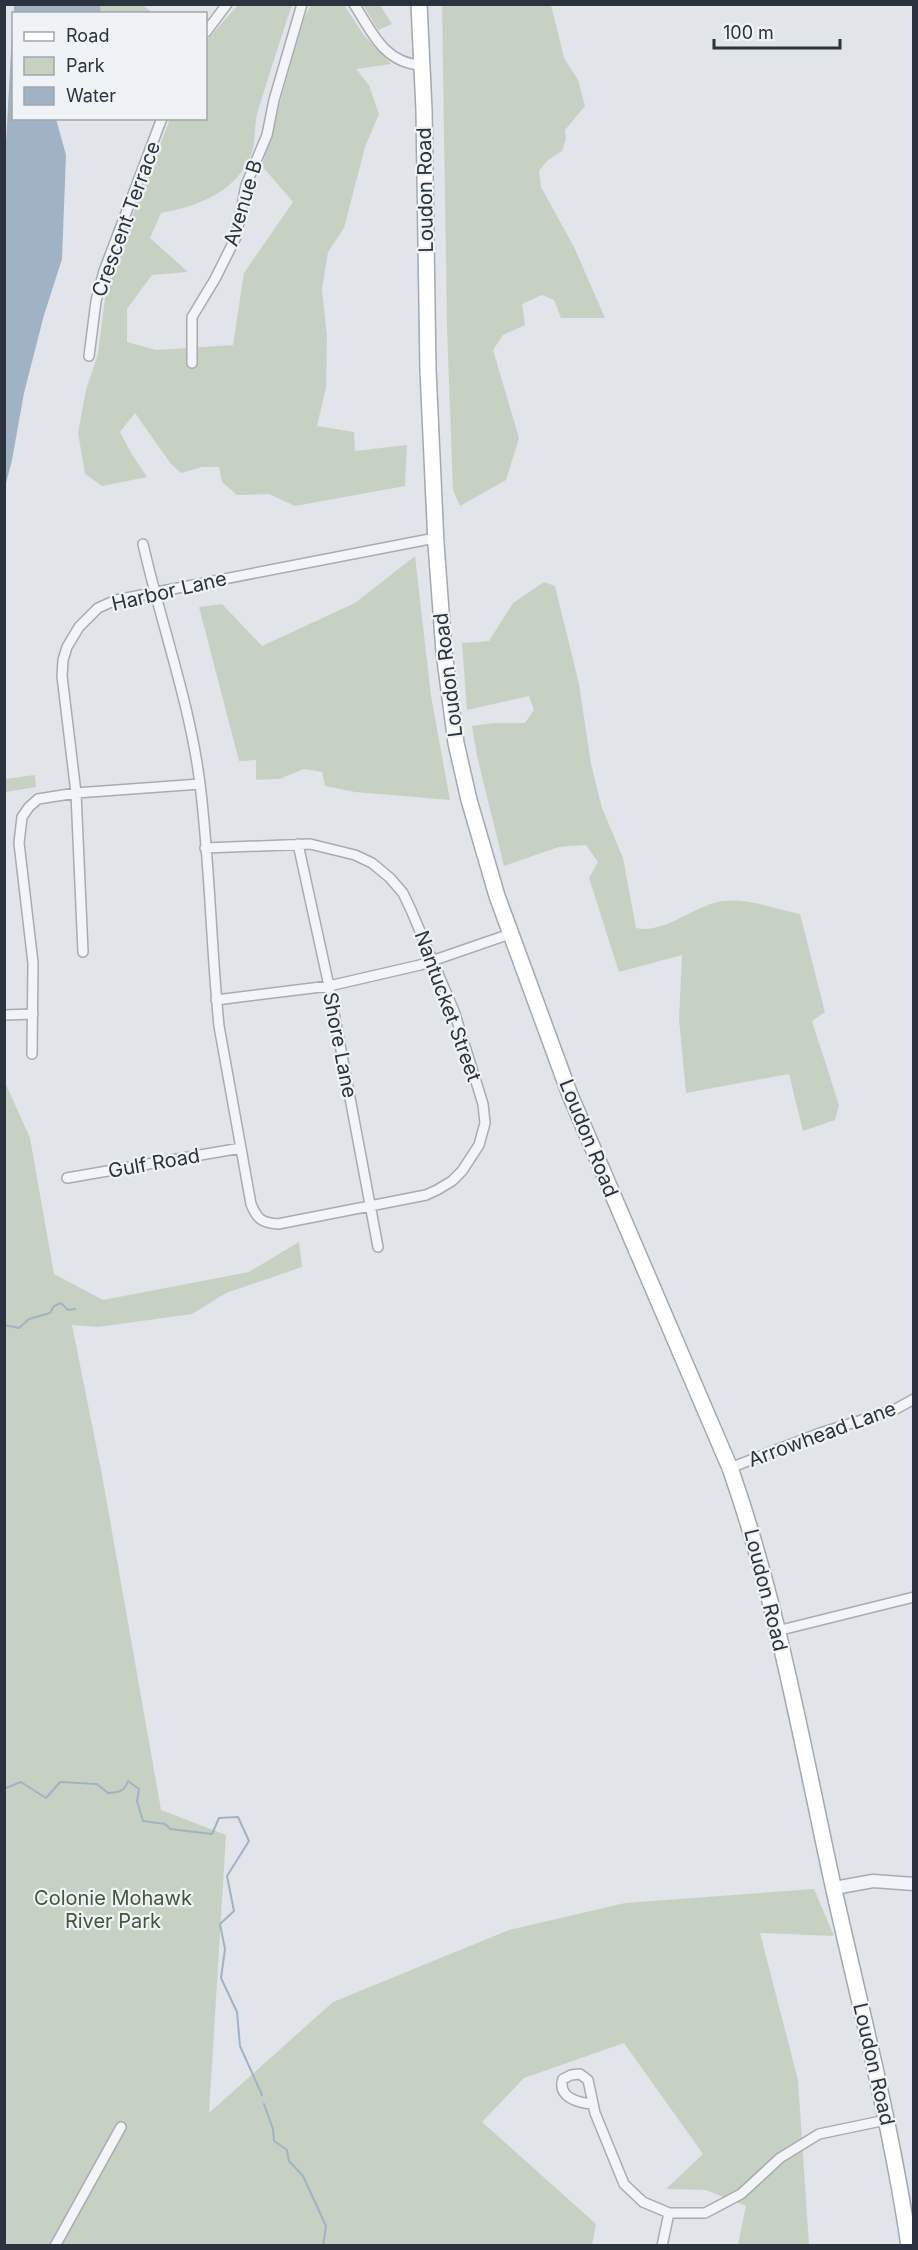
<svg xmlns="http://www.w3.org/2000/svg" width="918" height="2250" font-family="Inter,sans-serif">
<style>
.green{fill:#c7d1c3}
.water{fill:#a0b3c4}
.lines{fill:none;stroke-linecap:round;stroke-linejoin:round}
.stream{stroke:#a0b3c4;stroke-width:2}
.minor-casing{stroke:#a7abb2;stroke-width:12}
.tertiary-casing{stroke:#a7abb2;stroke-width:15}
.primary-casing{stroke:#a1a9b2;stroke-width:18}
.minor{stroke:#f3f4f7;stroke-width:9}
.tertiary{stroke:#f3f4f7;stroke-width:12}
.primary{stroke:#fff;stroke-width:15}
.labels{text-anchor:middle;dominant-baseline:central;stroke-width:4.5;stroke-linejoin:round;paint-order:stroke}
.street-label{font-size:20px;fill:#2b333e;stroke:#f0f3f6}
.park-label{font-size:20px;fill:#41583a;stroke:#f0f3f6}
</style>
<rect width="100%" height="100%" fill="#e1e4e8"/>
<path class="green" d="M100 5H142L152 12 101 13Z
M238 5H292C280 40 269 75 258 111 254 124 256 139 252 152 238 192 198 206 161 213L150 238 188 272 152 275 127 309V342L156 350 233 345 244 273 293 202 262 166 304 18 311 5H344L363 34 391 64 356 69 369 85 379 114 365 147 344 228 328 252 322 289 327 337 326 387 317 426 354 432 355 451 407 445 405 486 295 506 269 494 237 495 222 482 219 467H202L181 473 171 464 135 413 120 432 131 453 147 477 102 486 85 474 78 433 86 390 98 354 107 282 170 119 206 118V41Z
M363 5H380L392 24 378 30Z
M442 5H551L564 58 578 80 585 106 565 130 566 139 562 151 548 160 539 171 541 187 574 247 605 318H561L554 300 542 295 522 304 525 325 503 335 493 350 519 438 506 480 460 506 453 490 447 328Z
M415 556 431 696 450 800 355 792 325 786 322 772 304 769 279 779 256 780V760L239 761 199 607 222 604 262 646 355 603Z
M544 582 555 586 579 684 591 764 602 808 623 858 636 928C662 934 689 910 714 903 741 895 773 909 800 914L825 1012 812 1021 839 1105 835 1120 803 1131 789 1074 686 1093 679 1019 682 955 619 972 589 878 598 862 586 845 559 847 504 866 477 756 472 726 493 723H525L534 710 529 696 467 710 462 643 489 641 513 603Z
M35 775 36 787 6 792 5 796V779Z
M4 1080 30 1138 54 1274 103 1300 249 1272 299 1242 302 1267 226 1293 192 1314 98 1327 72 1325 102 1475 161 1810 226 1835 209 2113 333 2002 509 1930 625 1903 814 1889 834 1936 760 1933 798 2080 809 2245H738L746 2206 706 2190 666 2189 703 2154 624 2043 524 2078 482 2122 596 2224 592 2245H5Z"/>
<path class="water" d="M14 5H100L101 13H14Z
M13 15 14 118 56 119 66 155 62 259 44 315 24 393 12 460 5 487 4 179Z"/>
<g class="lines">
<path class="stream" d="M4 1325 19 1328 29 1319 50 1313 54 1306 61 1303 68 1310 75 1309
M4 1784 6 1788 21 1782 46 1798 60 1782 97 1784 108 1793C119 1792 124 1792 128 1781L139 1789 137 1801 143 1821 165 1824 170 1829 212 1834 219 1818 238 1817 249 1841 227 1876 234 1911 220 1924 225 1949 221 1978 237 2012 240 2046 262 2095
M264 2104 273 2129 274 2141 287 2150 289 2161 303 2176 326 2226 323 2246"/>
<defs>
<path id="minor" d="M354 4C372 32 384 63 421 65
M206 32 227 4
M89 356 96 301 104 271 162 118
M192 363V317L215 279 236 237 246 185 267 135 274 100 302 4
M143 544C161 624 190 703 200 784 210 865 211 946 219 1026L251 1204C257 1219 262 1223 278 1224L426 1195 437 1190 452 1181 462 1171 479 1145 485 1123 483 1104 454 1011 411 910 403 893 390 878 372 863 355 855 310 844 205 848
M298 844 329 986 378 1247
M83 952 76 793 62 676 63 660 67 647 79 627 98 608 116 600 435 538
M216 1000 329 986 420 965 510 934
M4 1015 33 1014
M32 1054 33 963 19 843 22 817 29 807 38 799 76 793 200 784
M67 1178 241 1148
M730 1468 820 1433 894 1410 914 1399
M777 1631 914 1597
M593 2104C578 2103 557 2097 563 2079L571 2075 580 2074 588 2080 595 2113 624 2184 643 2202 669 2213H705L741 2194 780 2158 819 2134 886 2120
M55 2246 121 2127
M662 2246 669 2213"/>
<path id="tertiary" d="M834 1888 873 1881 914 1884"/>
<path id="primary" d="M419 4 424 110 428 370 436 544 444 652 456 743 469 800 497 896 570 1095 730 1468C777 1601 802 1743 832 1881 859 2003 891 2123 909 2246"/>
</defs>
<use href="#minor" class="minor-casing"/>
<use href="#tertiary" class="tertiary-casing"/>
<use href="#primary" class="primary-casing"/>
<use href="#minor" class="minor"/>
<use href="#tertiary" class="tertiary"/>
<use href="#primary" class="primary"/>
</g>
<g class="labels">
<g class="street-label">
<text transform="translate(425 190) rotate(-91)">Loudon Road</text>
<text transform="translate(243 203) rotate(-73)">Avenue B</text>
<text transform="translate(126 219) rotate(-70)">Crescent Terrace</text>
<text transform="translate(169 591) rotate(-13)">Harbor Lane</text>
<text transform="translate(448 675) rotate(-97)">Loudon Road</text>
<text transform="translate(448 1006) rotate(70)">Nantucket Street</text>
<text transform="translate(340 1045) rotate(79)">Shore Lane</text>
<text transform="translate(589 1138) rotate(68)">Loudon Road</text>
<text transform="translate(154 1163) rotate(-10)">Gulf Road</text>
<text transform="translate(822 1434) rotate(-20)">Arrowhead Lane</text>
<text transform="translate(766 1590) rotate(76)">Loudon Road</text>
<text transform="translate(874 2064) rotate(77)">Loudon Road</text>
</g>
<g class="park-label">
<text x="113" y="1898">Colonie Mohawk<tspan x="113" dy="23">River Park</tspan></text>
</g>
</g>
<rect width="918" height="2250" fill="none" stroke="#2b333e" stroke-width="12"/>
<rect x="12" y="12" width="195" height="108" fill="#f0f3f6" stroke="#a1a6ac" stroke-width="1.5"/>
<rect x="24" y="32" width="30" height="9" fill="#ffffff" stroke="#a1a6ac" stroke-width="1.5"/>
<text x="66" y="42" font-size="18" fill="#2b333e">Road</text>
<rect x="24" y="57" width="30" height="18" fill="#c7d1c3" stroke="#a1a6ac" stroke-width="1.5"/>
<text x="66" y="72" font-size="18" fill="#2b333e">Park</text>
<rect x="24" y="87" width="30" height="18" fill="#a0b3c4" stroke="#a1a6ac" stroke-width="1.5"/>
<text x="66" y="102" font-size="18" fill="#2b333e">Water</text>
<path d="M714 39v9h126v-9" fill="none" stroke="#2b333e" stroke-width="3"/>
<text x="723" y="39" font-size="18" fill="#2b333e" stroke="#f0f3f6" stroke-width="4.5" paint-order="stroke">100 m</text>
</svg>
